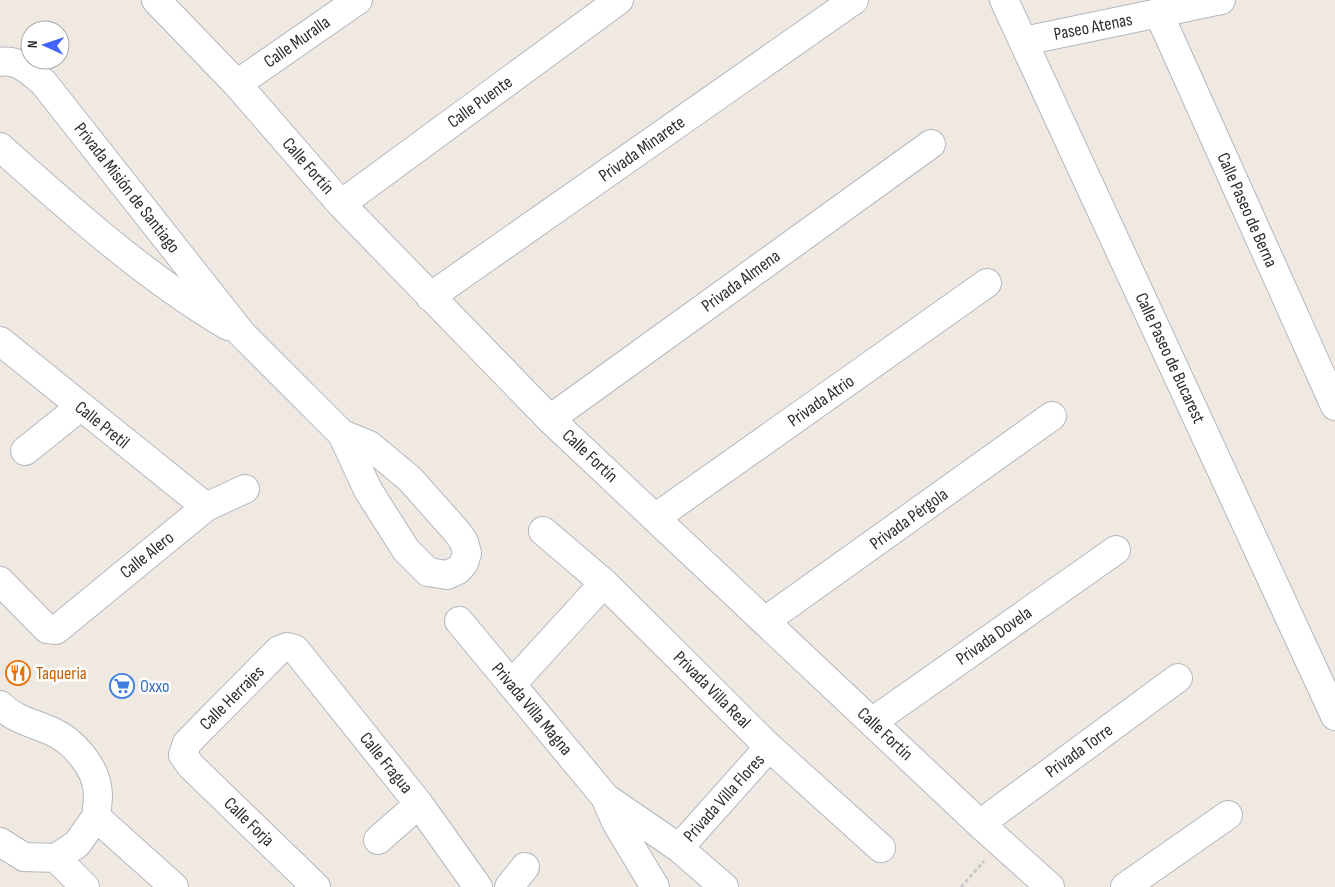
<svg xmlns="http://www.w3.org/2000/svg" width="1335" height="887" font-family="'Sofia Sans Condensed',sans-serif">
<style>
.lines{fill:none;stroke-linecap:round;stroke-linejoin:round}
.street-casing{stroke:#b4b7c1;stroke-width:30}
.secondary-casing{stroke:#b4b7c1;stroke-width:30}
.path{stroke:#c9c9c9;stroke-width:3;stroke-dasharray:4 2.5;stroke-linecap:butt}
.street{stroke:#fff;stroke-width:28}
.secondary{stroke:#fff;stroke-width:28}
.labels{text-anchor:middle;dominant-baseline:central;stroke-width:5;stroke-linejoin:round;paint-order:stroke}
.street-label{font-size:18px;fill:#2e2e2e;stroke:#fff}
.food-label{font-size:18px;fill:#c56008;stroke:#fff;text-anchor:start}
.shop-label{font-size:18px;fill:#366cbe;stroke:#fff;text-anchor:start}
</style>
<rect width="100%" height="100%" fill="#efe9e1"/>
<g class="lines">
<defs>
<path id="street" d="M156 0 237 84 341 204 550 419 980 824 1050 887
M1004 0 1335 716
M1159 14 1335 406
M1024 41 1221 0
M0 62C19 59 29 71 43 82L242 334 342 434 368 490 406 550 428 572 447 575 458 570 464 563 467 553 464 542 457 532 410 479 369 445 342 434
M237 84 358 0
M0 147C72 211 145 277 228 326
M341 204 619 0
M430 297 854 0
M0 341 206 507
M550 419 931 144
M25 451 80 407
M655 518 987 283
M543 531 604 583 769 747 881 848
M0 581 47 629 56 630 206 507 245 489
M459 621 605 797 616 822 655 887
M765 621 1052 416
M512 684 604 583
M872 722 1116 550
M606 798 679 848 724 887
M980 824 1178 678
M378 840 419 804
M679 848 769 747
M316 887 191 766 183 755 187 743 279 650 287 647 295 649 419 804 478 887
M509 887 525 867
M1125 887 1228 815"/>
<path id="secondary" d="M0 705C15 720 33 723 51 731 74 741 97 768 98 794 98 801 97 809 96 817L174 887
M0 842 24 857 56 858 85 887
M56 858 77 844 96 817"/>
</defs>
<use href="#street" class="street-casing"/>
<use href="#secondary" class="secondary-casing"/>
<path class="path" d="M961 887 984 861"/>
<use href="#street" class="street"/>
<use href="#secondary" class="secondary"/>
</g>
<defs>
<symbol id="restaurant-ring" viewBox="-11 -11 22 22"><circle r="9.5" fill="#fff" stroke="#e8710a" stroke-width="1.5"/><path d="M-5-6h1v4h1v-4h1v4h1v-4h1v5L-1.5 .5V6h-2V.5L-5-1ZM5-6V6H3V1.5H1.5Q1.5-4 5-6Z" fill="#e8710a"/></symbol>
<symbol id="supermarket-ring" viewBox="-11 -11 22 22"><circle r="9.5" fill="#fff" stroke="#3f7fe0" stroke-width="1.5"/><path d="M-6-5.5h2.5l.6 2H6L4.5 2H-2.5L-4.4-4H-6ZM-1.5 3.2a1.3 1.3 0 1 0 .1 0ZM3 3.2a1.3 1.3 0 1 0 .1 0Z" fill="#3f7fe0"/></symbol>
</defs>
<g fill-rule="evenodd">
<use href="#restaurant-ring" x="4" y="659" width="28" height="28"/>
<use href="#supermarket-ring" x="108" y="672" width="28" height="28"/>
</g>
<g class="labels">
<g class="street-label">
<text transform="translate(1093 27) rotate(-11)">Paseo Atenas</text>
<text transform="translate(297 42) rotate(-35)">Calle Muralla</text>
<text transform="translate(480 102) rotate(-36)">Calle Puente</text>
<text transform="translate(642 149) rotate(-35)">Privada Minarete</text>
<text transform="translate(308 166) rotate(49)">Calle Fortín</text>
<text transform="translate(127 188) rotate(52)">Privada Misión de Santiago</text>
<text transform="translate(1247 210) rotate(66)">Calle Paseo de Berna</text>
<text transform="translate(741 281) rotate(-36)">Privada Almena</text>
<text transform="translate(1170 358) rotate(65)">Calle Paseo de Bucarest</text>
<text transform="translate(821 401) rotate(-35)">Privada Atrio</text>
<text transform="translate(102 425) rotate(39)">Calle Pretil</text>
<text transform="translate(590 456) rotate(43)">Calle Fortín</text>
<text transform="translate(909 519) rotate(-36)">Privada Pérgola</text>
<text transform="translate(147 555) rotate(-39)">Calle Alero</text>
<text transform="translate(994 636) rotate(-35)">Privada Dovela</text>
<text transform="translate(712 690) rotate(45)">Privada Villa Real</text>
<text transform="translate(232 698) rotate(-45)">Calle Herrajes</text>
<text transform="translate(532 709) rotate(50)">Privada Villa Magna</text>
<text transform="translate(885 734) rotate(43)">Calle Fortín</text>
<text transform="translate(1079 751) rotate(-36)">Privada Torre</text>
<text transform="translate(386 763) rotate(51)">Calle Fragua</text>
<text transform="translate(724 798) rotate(-48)">Privada Villa Flores</text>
<text transform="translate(249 822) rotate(44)">Calle Forja</text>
</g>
<g class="food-label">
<text x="36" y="673">Taqueria</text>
</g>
<g class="shop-label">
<text x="140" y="686">Oxxo</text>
</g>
</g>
<g transform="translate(45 45) rotate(273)"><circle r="24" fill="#ffffff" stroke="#ababab"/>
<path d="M0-4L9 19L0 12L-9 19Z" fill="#4264fb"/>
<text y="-8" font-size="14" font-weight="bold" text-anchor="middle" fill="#2e2e2e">N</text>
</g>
</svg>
